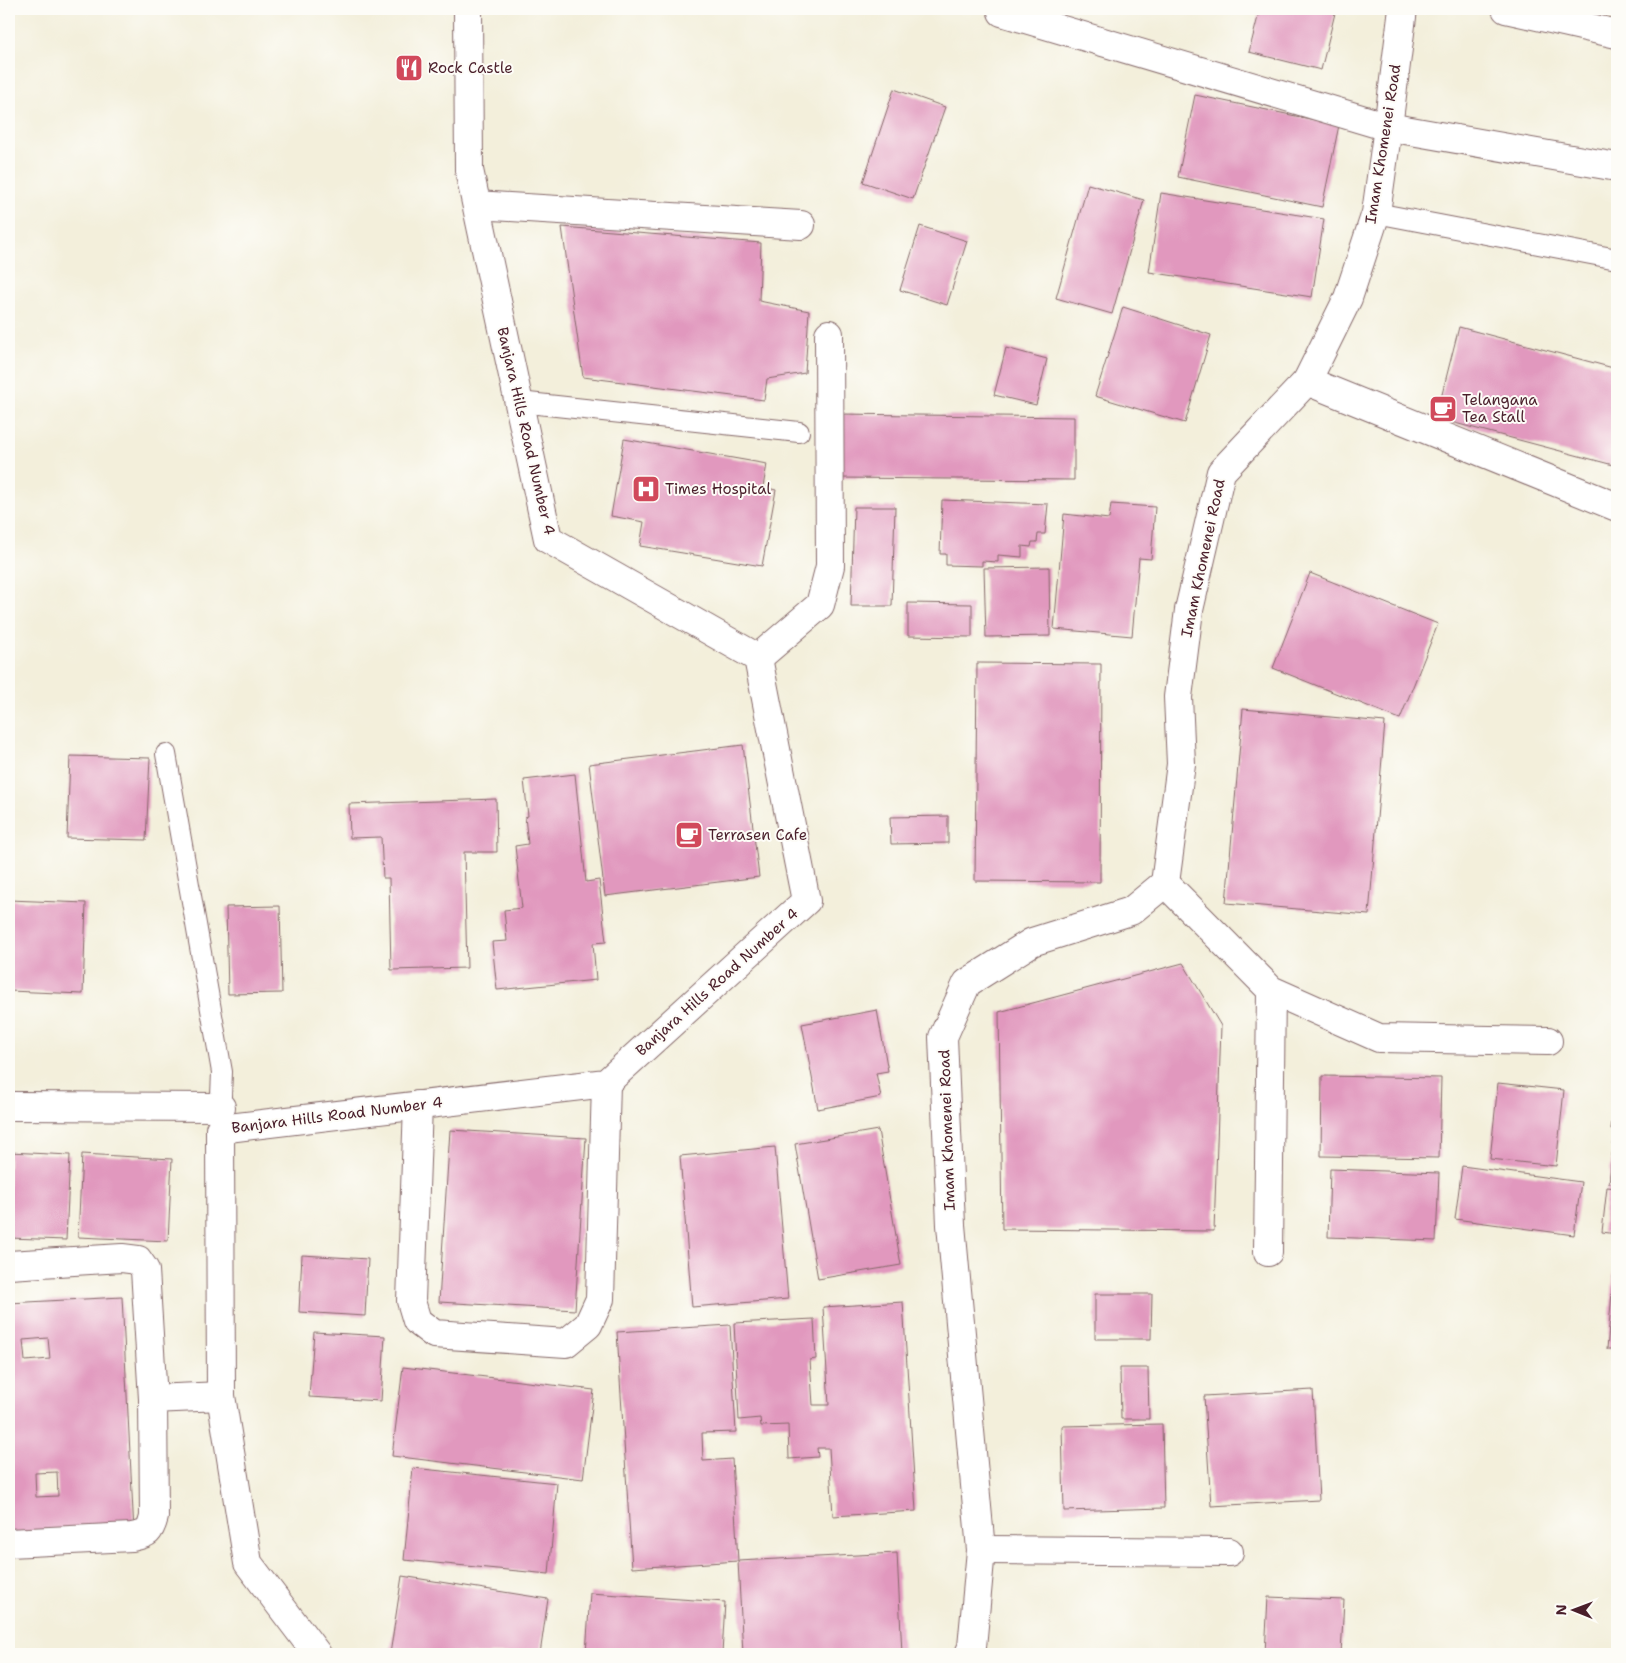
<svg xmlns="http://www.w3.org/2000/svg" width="1626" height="1663" font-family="'Shantell Sans',sans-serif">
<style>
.building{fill:#e198be;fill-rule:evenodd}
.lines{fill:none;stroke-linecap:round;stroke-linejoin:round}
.service-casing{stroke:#856869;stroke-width:22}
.minor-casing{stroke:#856869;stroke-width:30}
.tertiary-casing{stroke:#856869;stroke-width:30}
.service{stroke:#fff;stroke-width:20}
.minor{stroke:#fff;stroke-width:28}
.tertiary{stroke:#fff;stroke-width:28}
.labels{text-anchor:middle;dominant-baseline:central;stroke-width:4;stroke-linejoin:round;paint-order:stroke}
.poi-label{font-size:15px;fill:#4a1f2b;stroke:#fdfcf7;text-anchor:start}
.street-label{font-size:15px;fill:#4a1f2b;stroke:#fdfcf7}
</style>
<rect width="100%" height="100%" fill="#fdfcf7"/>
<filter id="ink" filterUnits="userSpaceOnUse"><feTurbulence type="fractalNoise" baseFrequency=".02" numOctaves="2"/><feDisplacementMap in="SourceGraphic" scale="10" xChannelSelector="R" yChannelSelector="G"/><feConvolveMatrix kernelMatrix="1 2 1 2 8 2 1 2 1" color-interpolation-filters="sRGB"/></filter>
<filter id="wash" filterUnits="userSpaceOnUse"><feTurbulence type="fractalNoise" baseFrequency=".0096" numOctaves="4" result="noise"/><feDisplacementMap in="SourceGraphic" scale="20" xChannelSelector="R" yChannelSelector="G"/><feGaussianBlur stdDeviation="1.12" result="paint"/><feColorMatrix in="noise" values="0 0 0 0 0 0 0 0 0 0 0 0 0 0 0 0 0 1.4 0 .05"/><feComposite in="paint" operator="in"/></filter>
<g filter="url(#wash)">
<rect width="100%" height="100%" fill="#f3efdb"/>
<g id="blocks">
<path class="building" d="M1260 9H1336L1321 70 1249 52Z
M894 89 945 107 913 199 863 182Z
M1195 95 1339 125 1322 207 1178 177Z
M1088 184 1144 200 1112 314 1056 298Z
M1161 193 1324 219 1312 297 1149 272Z
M920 226 967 241 947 305 900 290Z
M562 227 761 243 759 301 809 311 805 373 767 379 764 400 583 377Z
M1123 307 1211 335 1185 423 1095 396Z
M1459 327 1617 369V466L1436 418Z
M1006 348 1047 359 1036 405 994 395Z
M838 414 1074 417V480L838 478Z
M624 439 767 464 763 487 776 490 762 566 640 546 644 522 611 516Z
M942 500 1048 504 1045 534H1038L1037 542H1032L1031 547 1022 546V557L998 555V562L982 561V566L946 565V554H940Z
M1111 504 1155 507 1151 559 1139 558 1132 636 1054 629 1064 514 1109 519Z
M854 507H895L892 606H851Z
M1049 567 1050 636 986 637 984 568Z
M1310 573 1438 624 1400 719 1273 668Z
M908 603 972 604V637L908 636Z
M977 663 1101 664 1100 882 975 881Z
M1243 709 1385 722 1369 915 1226 903Z
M743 745 759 877 605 896 589 764Z
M70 756 150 758 146 840 67 838Z
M575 774 586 882 599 880 606 942 593 943 596 980 497 990 492 942 507 941 504 910 522 908 515 846 528 844 525 817 528 816 524 780Z
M496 799 497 852H464L467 968 391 970 389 878H383L381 837 350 838 349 804Z
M948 816V843L891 844 890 817Z
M9 900 86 903 83 994 9 991Z
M280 906 282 993 228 994 226 907Z
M1183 963 1221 1026 1214 1231 1002 1229 999 1012Z
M877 1010 888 1071 876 1073 881 1097 818 1109 802 1024Z
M1322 1076 1441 1078 1439 1158 1321 1156Z
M1498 1083 1564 1090 1556 1166 1490 1159Z
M1615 1086H1617V1131L1611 1130Z
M450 1130 586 1138 575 1310 439 1302Z
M878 1130 901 1265 818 1279 795 1144Z
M1614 1137 1617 1138V1184L1609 1183Z
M775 1147 788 1299 692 1307 680 1156Z
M9 1152 70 1155 66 1240 9 1238Z
M82 1154 172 1159 168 1241 78 1237Z
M1462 1166 1581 1182 1574 1235 1455 1219Z
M1330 1169 1439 1173 1436 1241 1328 1237Z
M1607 1187 1617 1188V1234L1602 1232Z
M1616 1247H1617V1349H1607Z
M302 1255 368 1259 365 1316 299 1312Z
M1095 1294H1152L1151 1339H1095Z
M122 1297 134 1532 9 1538V1303ZM48 1338 50 1359 25 1361 23 1340ZM57 1472 58 1496 36 1497 35 1473Z
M903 1302 916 1511 833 1516 829 1448H817L818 1457 789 1459 788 1425 761 1426 760 1418 739 1420 734 1323 814 1319 816 1359 810 1360 813 1405H829L823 1307Z
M730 1325 736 1432 702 1433 703 1461 732 1459 738 1561 632 1568 617 1332Z
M314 1332 385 1336 381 1401 309 1397Z
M403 1367 594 1390 583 1479 392 1456Z
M1120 1368H1148L1149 1419H1121Z
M1313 1390 1319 1500 1211 1506 1204 1396Z
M1162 1424 1164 1508 1064 1511 1062 1426Z
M413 1468 557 1483 549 1574 404 1560Z
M897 1553 902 1654H743L738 1561Z
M402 1576 548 1599 540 1654H390Z
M590 1593 725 1602 722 1654H586Z
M1268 1597 1344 1600 1341 1654H1265Z"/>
</g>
</g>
<g filter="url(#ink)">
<use href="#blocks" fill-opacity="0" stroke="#856869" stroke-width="1"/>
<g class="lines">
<defs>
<path id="service" d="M1376 213 1617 259
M519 402 799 432
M166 754 222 1072 220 1120"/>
<path id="minor" d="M1506 9 1617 34
M1002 12 1388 127 1617 167
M477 205 801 225
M1307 381 1617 507
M758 658 820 605 830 566 829 334
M1165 883 1271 990 1379 1038 1548 1041
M418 1105 411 1301 417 1321 434 1334 566 1343 588 1325 600 1299 606 1083
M9 1106 221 1107
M1268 1252 1271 990
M9 1265 122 1258 138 1260 145 1270 153 1399
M9 1543 132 1537C148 1534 150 1532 154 1517L153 1399 221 1396
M981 1550 1229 1552"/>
<path id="tertiary" d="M317 1654 248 1563 221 1396 220 1129 606 1083 806 901 758 658 548 539 469 170 468 9
M969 1654 972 1647 981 1550 951 1225 943 1037 967 983 1032 942 1131 911 1165 883 1181 764 1178 697 1189 610 1221 472 1307 381 1348 298 1376 213 1388 127 1403 9"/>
</defs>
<use href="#service" class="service-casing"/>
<use href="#minor" class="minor-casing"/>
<use href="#tertiary" class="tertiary-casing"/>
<use href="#service" class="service"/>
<use href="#minor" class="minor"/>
<use href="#tertiary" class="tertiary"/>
</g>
</g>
<defs>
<symbol id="restaurant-square" viewBox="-11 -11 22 22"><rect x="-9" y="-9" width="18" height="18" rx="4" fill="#d1495b" stroke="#fdfcf7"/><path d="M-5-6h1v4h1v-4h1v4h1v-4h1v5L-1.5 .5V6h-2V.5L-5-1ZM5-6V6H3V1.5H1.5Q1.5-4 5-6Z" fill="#fff"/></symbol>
<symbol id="cafe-square" viewBox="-11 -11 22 22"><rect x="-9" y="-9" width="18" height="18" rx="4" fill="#d1495b" stroke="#fdfcf7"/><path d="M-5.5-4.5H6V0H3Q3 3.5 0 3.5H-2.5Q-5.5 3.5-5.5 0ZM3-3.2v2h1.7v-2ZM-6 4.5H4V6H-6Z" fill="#fff"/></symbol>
<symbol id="hospital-square" viewBox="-11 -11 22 22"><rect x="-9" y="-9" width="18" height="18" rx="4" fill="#d1495b" stroke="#fdfcf7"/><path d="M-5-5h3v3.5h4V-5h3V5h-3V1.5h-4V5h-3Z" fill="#fff"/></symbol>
</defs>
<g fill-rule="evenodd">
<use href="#restaurant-square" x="393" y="52" width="32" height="32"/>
<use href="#cafe-square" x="1427" y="393" width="32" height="32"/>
<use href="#hospital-square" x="630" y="473" width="32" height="32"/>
<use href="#cafe-square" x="673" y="819" width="32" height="32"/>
</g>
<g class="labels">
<g class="poi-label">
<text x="428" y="68">Rock Castle</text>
<text x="1462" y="400">Telangana<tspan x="1462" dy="17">Tea Stall</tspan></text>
<text x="665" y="489">Times Hospital</text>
<text x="708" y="835">Terrasen Cafe</text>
</g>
<g class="street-label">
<text transform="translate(1383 144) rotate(-81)">Imam Khomenei Road</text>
<text transform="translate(526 431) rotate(77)">Banjara Hills Road Number 4</text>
<text transform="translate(1203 558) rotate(-78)">Imam Khomenei Road</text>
<text transform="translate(717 982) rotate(-42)">Banjara Hills Road Number 4</text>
<text transform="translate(337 1115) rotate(-7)">Banjara Hills Road Number 4</text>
<text transform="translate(947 1130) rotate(-92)">Imam Khomenei Road</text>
</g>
</g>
<rect width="1626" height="1663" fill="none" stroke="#fdfcf7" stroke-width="30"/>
<g transform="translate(1574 1610) rotate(271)" stroke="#fdfcf7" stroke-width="4" paint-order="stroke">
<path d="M0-4L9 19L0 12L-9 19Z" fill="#4a1f2b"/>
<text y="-8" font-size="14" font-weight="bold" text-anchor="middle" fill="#4a1f2b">N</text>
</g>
</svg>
